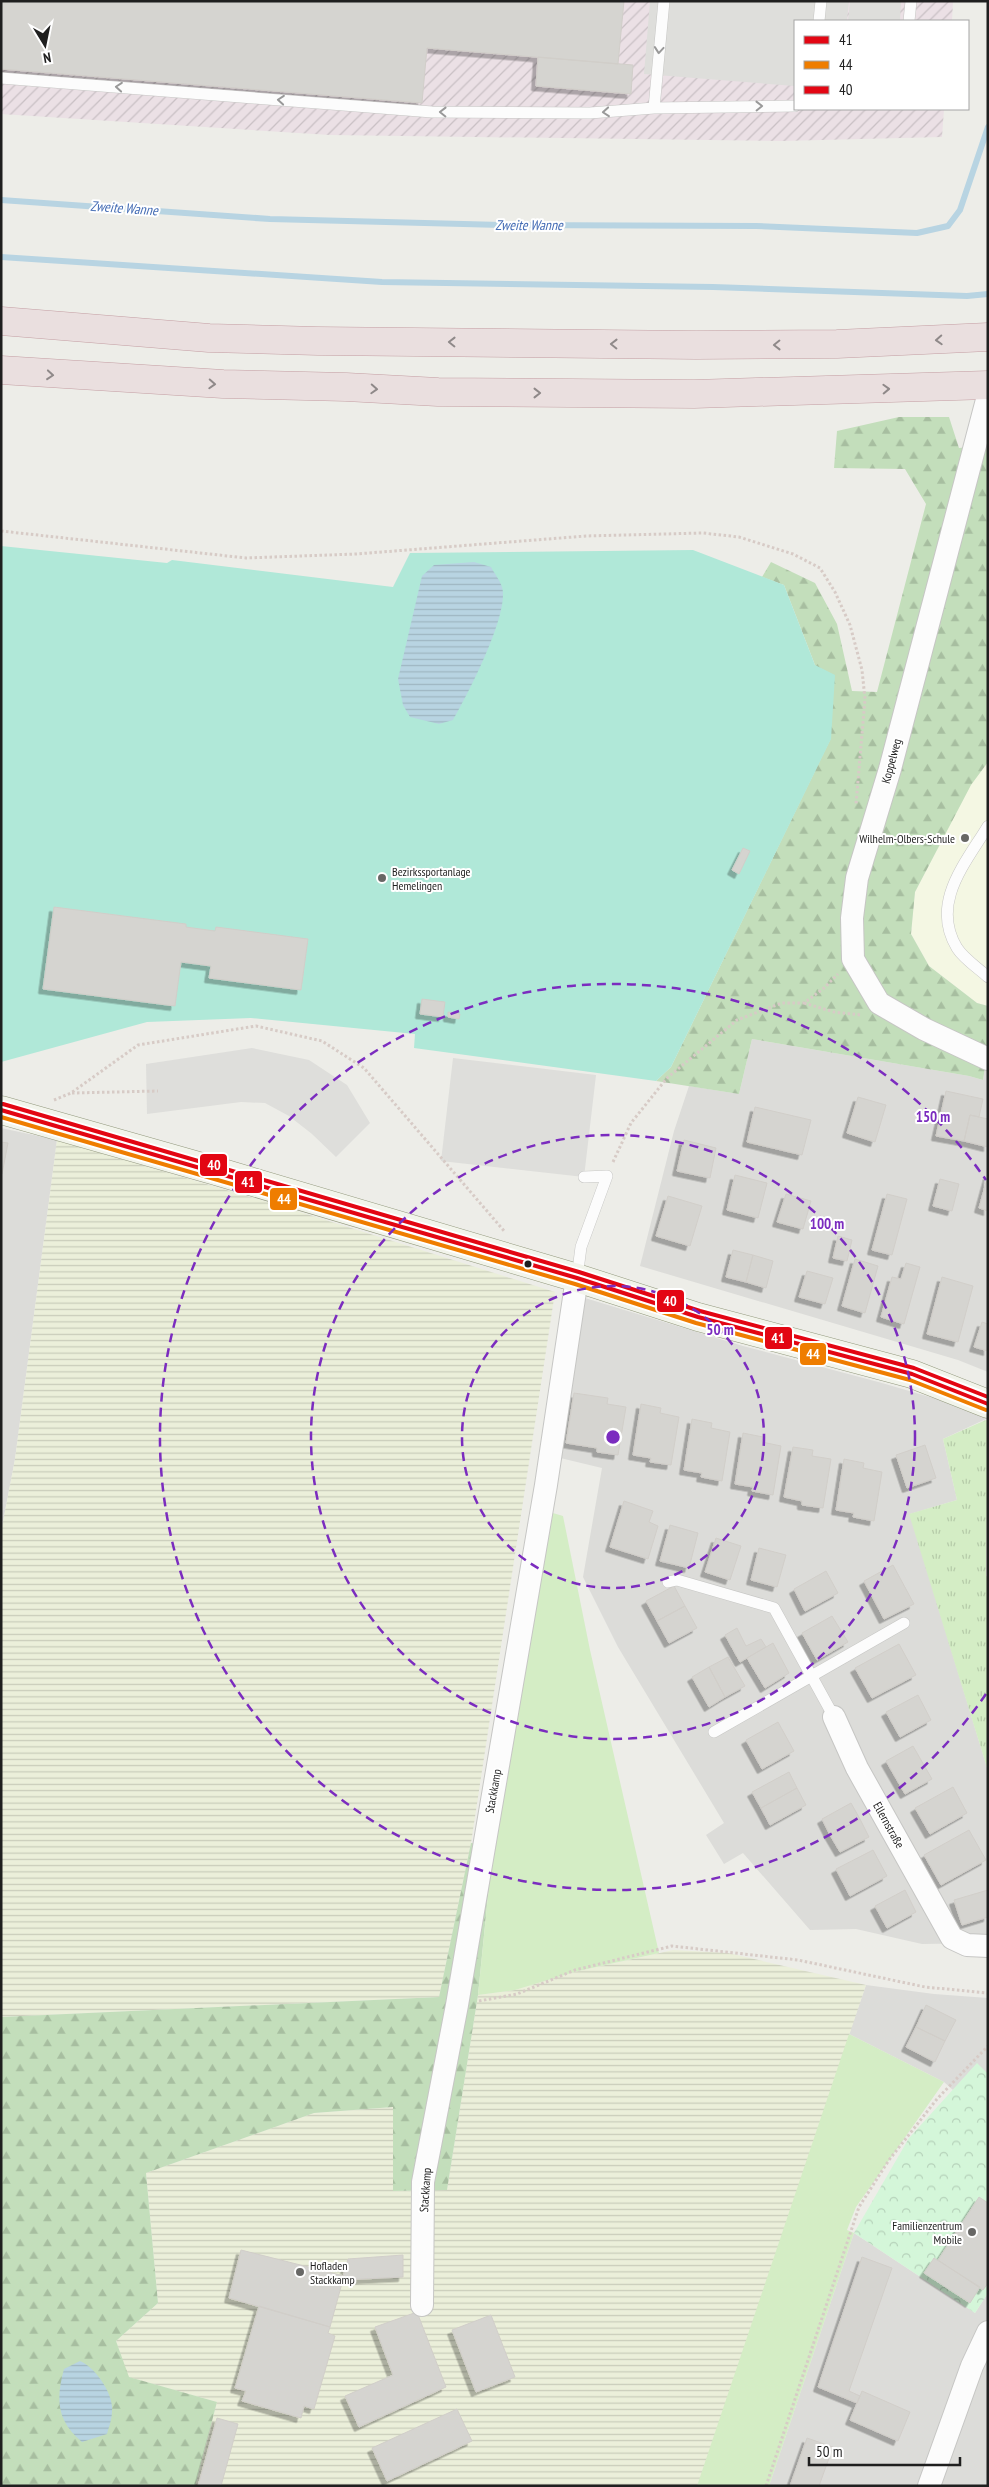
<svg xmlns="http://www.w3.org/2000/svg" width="989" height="2487" font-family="'PT Sans Narrow',sans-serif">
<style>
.residential{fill:#dcdcd9}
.industrial{fill:url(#industrial-furrows)}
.education{fill:#f4f7e3}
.farmland{fill:url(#farmland-rules)}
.grass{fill:url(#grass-tufts)}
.forest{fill:url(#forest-firs)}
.park{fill:url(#park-crowns)}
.garden{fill:#d4edc5}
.pitch{fill:#b0e8d8}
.parking{fill:#dededb}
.water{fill:url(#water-rules)}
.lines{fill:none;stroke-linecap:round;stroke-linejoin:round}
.stream{stroke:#b8d4e2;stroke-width:6}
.building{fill:#d5d4d0;stroke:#d1cec9;filter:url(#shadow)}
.service-casing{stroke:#c6c6c4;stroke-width:12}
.minor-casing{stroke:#c6c6c4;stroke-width:24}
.secondary-casing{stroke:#93997e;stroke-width:29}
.motorway-casing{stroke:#c49ea3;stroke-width:29}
.path{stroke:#d7cbc6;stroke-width:3;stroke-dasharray:2.5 2.5;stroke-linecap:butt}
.service{stroke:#fcfcfc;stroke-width:11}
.minor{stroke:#fcfcfc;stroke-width:22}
.secondary{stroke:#f2f4eb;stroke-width:28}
.motorway{stroke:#eadfdf;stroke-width:28}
.bus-1-casing{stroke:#fff;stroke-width:8}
.bus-2-casing{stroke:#fff;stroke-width:8}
.bus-3-casing{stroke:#fff;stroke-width:8}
.bus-1{stroke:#e30613;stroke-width:4}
.bus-2{stroke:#ef7d00;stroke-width:4}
.bus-3{stroke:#e30613;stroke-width:4}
.oneway{stroke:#999}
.oneway2{stroke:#8f8989}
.ring{fill:none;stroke:#7b2cbf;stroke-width:2.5;stroke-dasharray:9 6}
.poi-dot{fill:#676765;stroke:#fff;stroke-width:2}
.bus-dot{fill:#1f1f1f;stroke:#fff;stroke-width:2}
.labels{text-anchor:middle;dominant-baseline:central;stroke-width:4;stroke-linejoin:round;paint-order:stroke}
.street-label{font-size:12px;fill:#1f1f1f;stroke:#fff}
.poi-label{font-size:12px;fill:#1f1f1f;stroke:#fff;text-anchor:end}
.water-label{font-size:14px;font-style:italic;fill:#456db5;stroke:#fff}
.centre{fill:#7b2cbf;stroke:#fff;stroke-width:2.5}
.ring-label{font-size:15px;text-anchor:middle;font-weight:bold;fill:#7b2cbf;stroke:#fff;stroke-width:4;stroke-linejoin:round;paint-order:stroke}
.line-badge{stroke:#fff;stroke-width:2}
.badge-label{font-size:14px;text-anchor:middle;font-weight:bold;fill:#fff}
</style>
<defs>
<pattern id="industrial-furrows" width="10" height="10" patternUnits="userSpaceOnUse" patternTransform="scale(1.25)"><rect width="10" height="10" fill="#ebe0e5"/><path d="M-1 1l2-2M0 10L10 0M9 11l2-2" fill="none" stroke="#c9c0c4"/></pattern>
<pattern id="farmland-rules" width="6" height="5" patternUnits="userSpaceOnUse" patternTransform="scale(1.25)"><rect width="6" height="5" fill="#ebefda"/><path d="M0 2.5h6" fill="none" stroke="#c9ccbb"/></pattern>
<pattern id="grass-tufts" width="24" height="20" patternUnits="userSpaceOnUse" patternTransform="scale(1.25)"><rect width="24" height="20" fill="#d4edc5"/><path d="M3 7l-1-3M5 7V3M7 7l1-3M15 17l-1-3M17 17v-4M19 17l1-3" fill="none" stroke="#b6cba9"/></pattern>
<pattern id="forest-firs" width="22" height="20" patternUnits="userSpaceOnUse" patternTransform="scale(1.25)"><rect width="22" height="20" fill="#c3debb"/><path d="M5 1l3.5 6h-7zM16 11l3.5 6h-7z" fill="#a7bea0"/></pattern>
<pattern id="park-crowns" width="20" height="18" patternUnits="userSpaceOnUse" patternTransform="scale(1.25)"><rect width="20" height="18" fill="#d4f6d9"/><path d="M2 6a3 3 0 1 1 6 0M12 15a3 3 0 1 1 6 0" fill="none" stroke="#b6d2ba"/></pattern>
<pattern id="water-rules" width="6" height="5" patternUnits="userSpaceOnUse" patternTransform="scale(1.25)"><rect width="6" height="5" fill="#b8d4e2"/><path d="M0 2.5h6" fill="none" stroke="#9eb6c1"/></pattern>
<filter id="shadow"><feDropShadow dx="-4.5" dy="4.5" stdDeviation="0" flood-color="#0004"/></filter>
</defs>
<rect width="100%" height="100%" fill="#edede8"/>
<path class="residential" d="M752 1039 969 1076 983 1080 988 1049V1372L958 1360 640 1266 674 1131 689 1086 739 1094Z
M1 1128 57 1140 15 1459 1 1532Z
M585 1298 743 1346 882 1383 940 1400 988 1418 943 1439 957 1500 910 1514 988 1771V1943L922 1944 856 1929 810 1930 743 1853 724 1864 706 1835 724 1823 618 1647 583 1577 602 1468 556 1457Z
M866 1985 934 1994 988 1998V2078L975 2066 953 2090 944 2082 849 2034Z
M854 2233 975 2313 988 2293V2486H769Z"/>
<path class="industrial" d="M1 1H953L952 21H795V109H944L942 137 781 141 330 135 1 114Z"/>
<path class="education" d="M988 762V1006L977 1003 929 966 911 934 915 892 971 784Z"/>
<path class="farmland" d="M57 1140 281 1206 555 1292 471 1843 439 1997 1 2017V1532L15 1459Z
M673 1950 728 1953 866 1985 698 2486H195L217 2402 128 2377 116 2341 158 2303 146 2173 314 2113 393 2107V2191L447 2190 478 1995 515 1990 574 1972Z"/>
<path class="grass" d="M988 1419 986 1576 988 1577V1771L909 1514 957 1500 943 1439Z"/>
<path class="forest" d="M899 417H949L959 448 988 445V762L971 785 915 892 911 934 929 966 977 1003 988 1006V1049L983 1080 969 1076 752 1039 739 1094 656 1081 671 1067 831 738 815 665 784 585 762 577 771 562 815 583 837 624 852 691 877 692 926 504 905 469 834 468 837 431Z
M471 1843 493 1846 478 1995 447 2190 393 2191V2107L314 2113 146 2173 158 2303 116 2341 129 2377 217 2402 195 2486H1V2017L439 1997Z"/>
<path class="park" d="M977 2063 988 2074V2293L975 2313 854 2233 909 2138Z"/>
<path class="garden" d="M546 1511 563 1516 590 1650 659 1953 574 1972 515 1990 478 1995 493 1846Z
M849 2034 944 2082 856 2207 847 2230 854 2233 769 2486H697Z"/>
<path class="pitch" d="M1 546 167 563 172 560 393 587 410 553 693 550 784 585 815 665 835 675 831 739 671 1067 656 1081 414 1048 415 1034 251 1018 147 1022 1 1062Z"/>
<path class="parking" d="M650 1H849L847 21H795V86L644 74Z
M850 1H901L900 21H848Z
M252 1048 309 1060 347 1085 370 1123 336 1157 312 1134 289 1116 265 1103 241 1102 147 1114 146 1064Z
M453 1058 596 1075 584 1177 441 1161Z"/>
<path class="water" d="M474 562 491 567C494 573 500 580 502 587 510 613 467 696 453 720L439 724 410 717 403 705 398 679 422 576 434 565Z
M80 2361C95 2367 114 2394 112 2411 112 2419 109 2427 107 2434L82 2442C56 2420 56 2399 64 2369Z"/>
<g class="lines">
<path class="stream" d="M1 200 270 219 502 225 756 226 917 233 948 226 960 210 988 127
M1 257 382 282 713 287 967 296 988 294"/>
</g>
<path class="building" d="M1 1H624L618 64 427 48 422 103 1 69Z
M538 57 633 65 631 94 536 86Z
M743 848 750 851 739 874 732 870Z
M54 907 186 924V927L215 931 216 927 308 939 301 990 209 978 211 966 181 962 175 1006 43 989Z
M422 999 445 1002 443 1017 420 1014Z
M448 1012 460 1014 459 1019 448 1017Z
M946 1091 983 1099 979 1117 970 1115 964 1141 936 1136Z
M858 1097 886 1105 875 1142 847 1133Z
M755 1107 811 1120 802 1155 747 1142Z
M970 1115 988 1119V1147L964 1141Z
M684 1140 716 1148 710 1178 677 1171Z
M1 1142 8 1143 2 1174 1 1173Z
M735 1175 767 1183 758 1218 727 1210Z
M988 1175V1211L979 1208Z
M940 1179 959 1184 952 1211 933 1206Z
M786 1194 811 1201 803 1229 777 1222Z
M887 1194 907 1199 892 1255 872 1250Z
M668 1196 702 1206 690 1246 656 1236Z
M838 1236 852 1240 847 1261 833 1258Z
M733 1250 753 1255 746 1282 726 1277Z
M753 1255 773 1261 766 1288 746 1282Z
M855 1259 878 1266 865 1313 842 1306Z
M906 1263 920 1267 904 1324 881 1317 892 1277 901 1279Z
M807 1271 833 1278 825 1304 799 1297Z
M942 1277 973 1286 958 1342 927 1334Z
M982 1322 988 1324V1351L974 1347Z
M574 1393 608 1398 607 1404 626 1407 618 1455 597 1452V1448L566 1443Z
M641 1404 661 1408 660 1413 679 1417 671 1465 650 1462 651 1458 633 1455Z
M692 1419 712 1423 711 1428 730 1432 722 1481 701 1477 702 1473 684 1470Z
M743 1433 763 1437 762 1442 781 1446 773 1495 752 1491 753 1487 735 1484Z
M925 1445 936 1478 907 1488 896 1455Z
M793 1447 813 1450 812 1456 831 1459 823 1508 802 1505V1501L784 1497Z
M844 1459 864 1463 863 1468 882 1472 874 1521 853 1517 854 1513 836 1510Z
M624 1501 653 1511 649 1522 658 1526 648 1559 610 1547Z
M670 1525 698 1533 689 1568 660 1561Z
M716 1538 741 1546 730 1580 705 1572Z
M759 1548 786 1555 777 1587 751 1580Z
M893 1565 914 1604 884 1619 864 1581Z
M826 1571 838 1593 805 1611 794 1589Z
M674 1586 685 1606 657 1621 646 1601Z
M685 1606 697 1628 669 1643 657 1621Z
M832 1616 848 1642 817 1660 802 1633Z
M737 1628 746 1646 761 1639 766 1647 740 1662 725 1635Z
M773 1643 789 1673 765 1688 747 1658Z
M899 1644 916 1675 872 1698 855 1668Z
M728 1657 745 1686 725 1697 709 1667Z
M709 1667 725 1697 709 1707 692 1677Z
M918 1695 931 1720 900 1737 886 1712Z
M778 1722 794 1751 762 1769 746 1740Z
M913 1746 932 1779 905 1794 886 1761Z
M789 1772 797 1788 761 1808 752 1792Z
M953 1787 967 1813 930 1834 915 1808Z
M797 1788 806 1805 770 1825 761 1808Z
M851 1803 860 1819 830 1835 822 1819Z
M860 1819 869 1837 840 1852 830 1835Z
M969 1830 986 1860 941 1885 924 1855Z
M873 1850 887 1876 850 1896 836 1869Z
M905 1890 916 1912 887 1928 875 1906Z
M988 1890V1917L962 1925 954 1900Z
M926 2005 956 2020 945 2041 916 2027Z
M916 2027 945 2041 935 2062 906 2047Z
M979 2197 988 2203V2283L983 2290 938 2260Z
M241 2250 344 2276 330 2327 229 2298Z
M403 2255V2277L342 2280 348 2259Z
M862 2257 892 2268 849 2391 860 2396 857 2403 818 2387Z
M934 2258 980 2287 970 2303 924 2273Z
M259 2306 330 2327 328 2333 335 2336 314 2409 304 2406 301 2418 242 2401 246 2391 235 2388Z
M417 2312 446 2387 359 2427 345 2396 393 2375 375 2327Z
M491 2315 515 2377 476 2392 452 2330Z
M862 2391 910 2412 898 2441 850 2420Z
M457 2409 472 2441 387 2481 372 2448Z
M217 2418 238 2424 221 2486H198Z
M807 2438 833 2447 819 2486H790Z"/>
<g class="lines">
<defs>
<path id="service" d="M664 1 654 108 795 106
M819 21 821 1
M909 21 911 1
M1 78 432 112 590 113 654 108
M988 826C965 864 930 903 957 948 964 959 978 968 988 977
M577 1278 581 1247 607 1176 584 1177
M668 1582 677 1580 774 1608 834 1717
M714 1732 904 1623"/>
<path id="minor" d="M988 396 890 769 857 878 852 918 853 959 879 1003 924 1029 988 1059
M834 1717 857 1768 952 1938 967 1945 988 1946
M422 2305 423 2182 457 2005 546 1485 577 1278
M929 2486 972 2366 988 2332"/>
<path id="secondary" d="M1 1110 216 1171 577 1278 698 1317 912 1374 988 1404"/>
<path id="motorway" d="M1 321 209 338 318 341 696 345 837 344 988 337
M1 370 223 384 346 387 438 392 694 394 988 385"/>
</defs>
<use href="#service" class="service-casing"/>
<use href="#minor" class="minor-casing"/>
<use href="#secondary" class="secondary-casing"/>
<use href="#motorway" class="motorway-casing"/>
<path class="path" d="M1 531 246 558 356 554 586 536 703 533 739 537 793 554 820 568 835 592 850 625 862 670 865 699 856 804
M804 1003 834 1012 861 1015
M72 1093 158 1091
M54 1100 71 1093 138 1045 256 1026 322 1041 364 1068 505 1232
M613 1162 631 1123 667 1078 737 1020 782 1003H804L824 988 838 974
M479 2001 517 1994 575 1970 672 1946 798 1960 925 1987 988 1993
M766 2486 859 2207 889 2160 937 2099 988 2046"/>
<use href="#service" class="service"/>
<use href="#minor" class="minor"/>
<use href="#secondary" class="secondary"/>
<use href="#motorway" class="motorway"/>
<defs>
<path id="bus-1" d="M1 1110 577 1278 698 1317 912 1374 988 1404"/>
<path id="bus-2" d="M1 1117 575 1284 696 1323 910 1380 986 1410"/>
<path id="bus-3" d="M3 1104 579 1272 700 1311 914 1368 988 1397"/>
</defs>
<use href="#bus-1" class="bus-1-casing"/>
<use href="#bus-2" class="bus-2-casing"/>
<use href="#bus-3" class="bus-3-casing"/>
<use href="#bus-1" class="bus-1"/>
<use href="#bus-2" class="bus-2"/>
<use href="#bus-3" class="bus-3"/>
</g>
<defs><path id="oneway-chevron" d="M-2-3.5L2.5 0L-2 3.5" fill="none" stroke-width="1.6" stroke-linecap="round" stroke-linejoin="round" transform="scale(1.25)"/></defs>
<g class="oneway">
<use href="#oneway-chevron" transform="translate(659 50) rotate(95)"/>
<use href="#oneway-chevron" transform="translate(119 87) rotate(-175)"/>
<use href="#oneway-chevron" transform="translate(281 100) rotate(-175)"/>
<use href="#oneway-chevron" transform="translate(759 106) rotate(-1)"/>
<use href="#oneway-chevron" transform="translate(443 112) rotate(-179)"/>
<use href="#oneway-chevron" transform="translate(606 112) rotate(175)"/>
</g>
<g class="oneway2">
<use href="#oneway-chevron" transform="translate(939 340) rotate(177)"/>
<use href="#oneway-chevron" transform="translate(452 342) rotate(-179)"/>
<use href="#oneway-chevron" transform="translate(614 344) rotate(-179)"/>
<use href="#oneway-chevron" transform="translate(777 345) rotate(179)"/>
<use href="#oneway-chevron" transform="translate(50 375) rotate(5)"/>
<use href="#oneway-chevron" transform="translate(212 384) rotate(3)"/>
<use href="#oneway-chevron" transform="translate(374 389) rotate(3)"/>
<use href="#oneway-chevron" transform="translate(886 389) rotate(-2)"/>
<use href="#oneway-chevron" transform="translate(537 393)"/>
</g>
<g class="ring">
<circle cx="613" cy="1437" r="151"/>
<circle cx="613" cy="1437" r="302"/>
<path d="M986 1694A453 453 0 1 1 986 1180"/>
</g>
<g class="poi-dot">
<circle cx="965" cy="838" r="5"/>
<circle cx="382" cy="878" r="5"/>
<circle cx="972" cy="2232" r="5"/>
<circle cx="300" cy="2272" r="5"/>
</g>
<circle class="bus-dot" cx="528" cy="1264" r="4.5"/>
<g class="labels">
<g class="street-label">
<text transform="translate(891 761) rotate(-75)">Koppelweg</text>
<text transform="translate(493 1791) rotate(-80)">Stackkamp</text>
<text transform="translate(889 1825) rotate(61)">Ellernstraße</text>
<text transform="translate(425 2190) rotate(-86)">Stackkamp</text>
</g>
<g class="poi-label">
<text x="955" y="838">Wilhelm-Olbers-Schule</text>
<text x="392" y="871" text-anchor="start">Bezirkssportanlage<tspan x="392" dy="14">Hemelingen</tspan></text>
<text x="962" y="2225">Familienzentrum<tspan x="962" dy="14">Mobile</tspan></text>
<text x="310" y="2265" text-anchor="start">Hofladen<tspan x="310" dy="14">Stackkamp</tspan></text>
</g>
<g class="water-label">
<text transform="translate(124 208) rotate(4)">Zweite Wanne</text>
<text x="529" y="225">Zweite Wanne</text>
</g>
</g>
<circle cx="613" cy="1437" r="8" class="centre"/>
<g class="ring-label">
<text x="933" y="1122">150 m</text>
<text x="827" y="1229">100 m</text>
<text x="720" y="1335">50 m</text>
</g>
<g class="line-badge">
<rect x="199" y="1153" width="29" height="24" rx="5" fill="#e30613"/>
<rect x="234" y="1170" width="29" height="24" rx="5" fill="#e30613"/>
<rect x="269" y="1187" width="29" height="24" rx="5" fill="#ef7d00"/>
<rect x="656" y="1289" width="29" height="24" rx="5" fill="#e30613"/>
<rect x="764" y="1326" width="29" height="24" rx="5" fill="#e30613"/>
<rect x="799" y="1342" width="28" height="24" rx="5" fill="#ef7d00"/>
</g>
<g class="badge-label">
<text x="214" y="1170">40</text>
<text x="248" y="1187">41</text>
<text x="284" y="1204">44</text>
<text x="670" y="1306">40</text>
<text x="778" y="1343">41</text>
<text x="813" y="1359">44</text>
</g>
<rect width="989" height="2487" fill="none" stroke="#1f1f1f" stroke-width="5"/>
<rect x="794" y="20" width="175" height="90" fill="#ffffff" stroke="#a5a5a5"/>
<rect x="804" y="36" width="25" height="8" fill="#e30613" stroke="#a5a5a5"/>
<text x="839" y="45" font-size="15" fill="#1f1f1f">41</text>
<rect x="804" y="61" width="25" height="8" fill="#ef7d00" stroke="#a5a5a5"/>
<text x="839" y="70" font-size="15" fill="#1f1f1f">44</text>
<rect x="804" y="86" width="25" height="8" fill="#e30613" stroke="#a5a5a5"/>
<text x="839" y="95" font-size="15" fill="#1f1f1f">40</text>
<g transform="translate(45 45) rotate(170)" stroke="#ffffff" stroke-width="4" paint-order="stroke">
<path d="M0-4L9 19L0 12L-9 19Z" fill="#1f1f1f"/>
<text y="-8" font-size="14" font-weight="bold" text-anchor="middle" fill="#1f1f1f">N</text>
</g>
<path d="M809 2457v8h151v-8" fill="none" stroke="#1f1f1f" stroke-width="2.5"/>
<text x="816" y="2457" font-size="15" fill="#1f1f1f" stroke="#ffffff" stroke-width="4" paint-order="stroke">50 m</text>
</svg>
